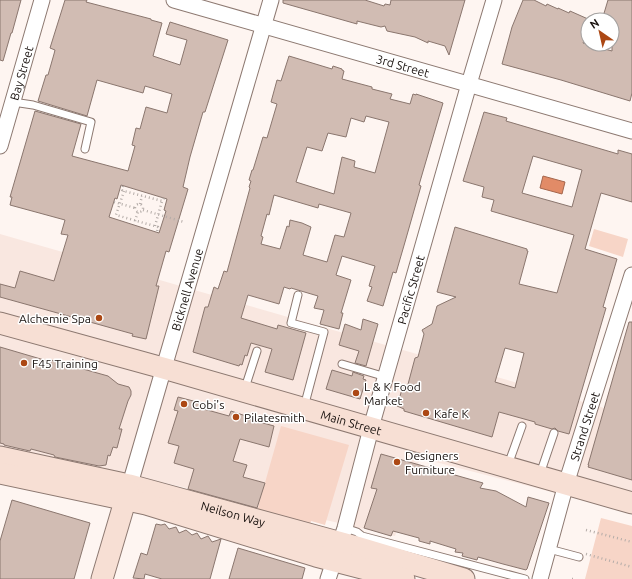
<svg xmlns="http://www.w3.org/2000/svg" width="632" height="579" font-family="Ubuntu,sans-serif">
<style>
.built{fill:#f9e7e0}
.green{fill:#f7d5c7}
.water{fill:#e28b67;stroke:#a5664c}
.building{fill:#d1bcb3;stroke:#8a766e;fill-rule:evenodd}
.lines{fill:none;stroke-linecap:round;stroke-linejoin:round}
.lane-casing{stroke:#8d7971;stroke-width:9}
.street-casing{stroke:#8d7971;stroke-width:17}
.secondary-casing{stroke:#8d7971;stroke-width:23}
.path{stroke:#b4aca8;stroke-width:2.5;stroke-dasharray:1 3;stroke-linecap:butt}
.lane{stroke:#fff;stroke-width:7}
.street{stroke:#fff;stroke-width:15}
.secondary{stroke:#f7dfd4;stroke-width:21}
.poi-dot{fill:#ac4814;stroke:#fff;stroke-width:1.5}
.labels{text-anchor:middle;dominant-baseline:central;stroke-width:3;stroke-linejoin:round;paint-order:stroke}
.street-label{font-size:12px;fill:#18110e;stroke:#fff}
.poi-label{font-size:12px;fill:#18110e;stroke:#fff;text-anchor:start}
</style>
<rect width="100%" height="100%" fill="#fef5f1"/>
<path class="built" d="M0 234 632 416V513L420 458 395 536 109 470 0 447Z"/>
<path class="green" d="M594 229 628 239 623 257 589 246Z
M281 426 349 445 325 525 311 521 309 528 257 511Z
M601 518 632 526V579H585Z"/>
<path class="water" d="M543 176 565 182 562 194 540 188Z"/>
<path class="building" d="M0 0H21L12 33H11L3 61 0 60Z
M65 0H87L86 2 151 19V20L162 23 153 56 180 65 187 40 166 34 170 22 228 40 205 112H203L190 157 183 187 188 189 169 252 166 251 156 286H159L146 339 132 336 133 334 0 297V284L15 288 20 271 54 281 68 235 61 234 65 220 10 205 12 197H10L35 111 81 124 72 156 128 171 135 146 132 145 136 128 140 129 146 107 167 113 172 94 145 86 143 93 97 80 87 116 38 101 46 75H48L54 54 55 50 50 48ZM121 185 167 199 164 210 166 211 159 233 109 217 115 198 117 199Z
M283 0H365L384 6 385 4 390 5 391 0H465L449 55 445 46 428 41V43L415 37 387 31 385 26 381 27 357 21V24L283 3Z
M523 0H534L546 6 547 4 558 9V8L569 13 570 11 588 19V32L583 43 612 51V20H602L608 0H632V93L630 101 561 80 502 64 512 27Z
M289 56 332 69 333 66 342 69V70L344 71 342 79 372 87V89L392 94 390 99 410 104 413 94 416 95V94L443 103 419 185 421 186 405 242 396 273 393 272 383 306 367 301 372 287 369 286 375 266 342 256 336 275 351 280 341 313H343L339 329 320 324 324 310 314 308 318 296 291 288 290 289 284 287 279 304 248 295 241 318 277 329 278 325 306 333 293 380 265 372 272 349 251 343 247 356 245 355 242 365 240 364 239 366 193 352 205 307H208L214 287 218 289 224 271 227 272 250 188 249 187 251 181 249 180 252 170H253L263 137 267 138 277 104 271 102 277 80 281 81ZM366 116 389 122 375 173 354 167 355 161 342 157 334 194 296 182 307 147 322 151 328 133 346 137 351 118 364 122ZM274 195 318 208 319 204 351 213 344 237 335 235 327 262 303 255 311 227 302 223 290 220 289 227 287 226 280 249 261 244 263 237 261 236 267 214 269 215Z
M484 112 507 118 506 121 618 154V150L632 154V202L601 193 585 249 617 259 603 307 606 308 569 434 558 431 555 428 552 429 535 424V422L499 412 492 437 404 411V409L397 406 403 386 407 388 415 358 418 357 424 334 422 330 432 324 437 306 456 297 437 292 455 227 527 249V251H528L519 284 557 293 574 235 491 211 494 200 482 197 484 187 463 181ZM533 156 582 170 572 207 522 193ZM505 348 524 353 515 388 495 382Z
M363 319 378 324 366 366 355 363 359 351 339 345 345 324 361 330Z
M629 322H632V480L588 467 589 465H588Z
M0 347 51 362V360L108 376 118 384 129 387 131 391V395L128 401 119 429H122L117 448 113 447 110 456 108 455 106 465 99 466 55 457 54 455 31 449 30 451 21 449 4 445V444L0 443Z
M332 370 352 376 353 372 364 376 363 379 366 380 360 399 326 389Z
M178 397 201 403 200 408 229 416 231 411 246 416 245 418 274 426 269 447 240 439 233 461 247 465 243 477 265 483 257 508 188 489 194 469 174 463 179 446 168 443 178 411 174 410Z
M381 454 483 483 480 488 496 491 526 507 528 497 549 503 527 569 526 570 503 564 478 557 477 560 462 556 463 553 455 552 456 549 430 541V544L419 541V538L393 531 391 536 364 528 377 489 371 488Z
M12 500 90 523 74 579H0V541Z
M156 524 161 525 165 524 169 529 176 527 179 533 186 530 192 535 197 533 201 539 208 536 212 542 221 539 210 579H162L145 574 144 579 133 578 141 553 147 555Z
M238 548 305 568 302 579H229Z"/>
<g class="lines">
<defs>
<path id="lane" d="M13 102 33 105 91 122 85 149
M298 295 291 323 324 332 304 407
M342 364 386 377
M244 391 257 351
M508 465 522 426
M540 474 554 433
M345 528 357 532 362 536 525 579
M549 549 579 557"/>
<g id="street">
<path id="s1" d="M174 0 632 131"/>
<path id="s2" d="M0 146 42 0"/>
<path id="s3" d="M128 491 271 0"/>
<path id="s4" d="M328 579 345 528 374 417 469 84 494 0"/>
<path id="s5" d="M540 579 566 484 632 275"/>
</g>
<g id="secondary">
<path id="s6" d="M0 323 163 368 632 503"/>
<path id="s7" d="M0 457 129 485 356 547 464 579"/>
<path d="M0 473 146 504 316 556 404 579"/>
<path d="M102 579 128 491"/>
</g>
</defs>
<use href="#lane" class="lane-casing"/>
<use href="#street" class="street-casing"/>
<use href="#secondary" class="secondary-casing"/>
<path class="path" d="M123 186 122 190 124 191 162 201 164 198
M124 191 116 215 158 227 157 232
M114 202 135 208
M135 208a4 4 0 1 1 8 0a4 4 0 1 1-8 0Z
M140 204 142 196
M143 210 184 222
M135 221 138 212
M155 226 162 201
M586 530 632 542
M586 554 632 567
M572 579H574"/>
<use href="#lane" class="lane"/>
<use href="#street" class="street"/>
<use href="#secondary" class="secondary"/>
</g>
<g class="poi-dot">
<circle cx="99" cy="318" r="4"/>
<circle cx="24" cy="363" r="4"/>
<circle cx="356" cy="393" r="4"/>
<circle cx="184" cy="404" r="4"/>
<circle cx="426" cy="413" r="4"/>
<circle cx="236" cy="417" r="4"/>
<circle cx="397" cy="462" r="4"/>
</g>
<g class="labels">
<g class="street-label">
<text stroke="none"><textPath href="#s1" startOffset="238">3rd Street</textPath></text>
<text stroke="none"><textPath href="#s2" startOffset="76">Bay Street</textPath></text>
<text stroke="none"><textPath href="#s4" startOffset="301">Pacific Street</textPath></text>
<text stroke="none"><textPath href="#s3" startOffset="210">Bicknell Avenue</textPath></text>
<text stroke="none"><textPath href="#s6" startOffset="365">Main Street</textPath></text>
<text stroke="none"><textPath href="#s5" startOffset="159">Strand Street</textPath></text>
<text stroke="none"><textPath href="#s7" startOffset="240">Neilson Way</textPath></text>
</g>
<g class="poi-label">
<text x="91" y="318" text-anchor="end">Alchemie Spa</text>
<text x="32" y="363">F45 Training</text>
<text x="364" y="386">L &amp; K Food<tspan x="364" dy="14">Market</tspan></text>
<text x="192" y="404">Cobi's</text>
<text x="434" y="413">Kafe K</text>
<text x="244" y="417">Pilatesmith</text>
<text x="405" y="455">Designers<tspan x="405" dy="14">Furniture</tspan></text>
</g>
</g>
<g transform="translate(600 32) rotate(326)"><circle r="19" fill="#ffffff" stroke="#a3a09f"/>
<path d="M0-3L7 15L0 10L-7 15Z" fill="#ac4814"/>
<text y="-6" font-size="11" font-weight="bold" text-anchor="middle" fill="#18110e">N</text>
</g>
</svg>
